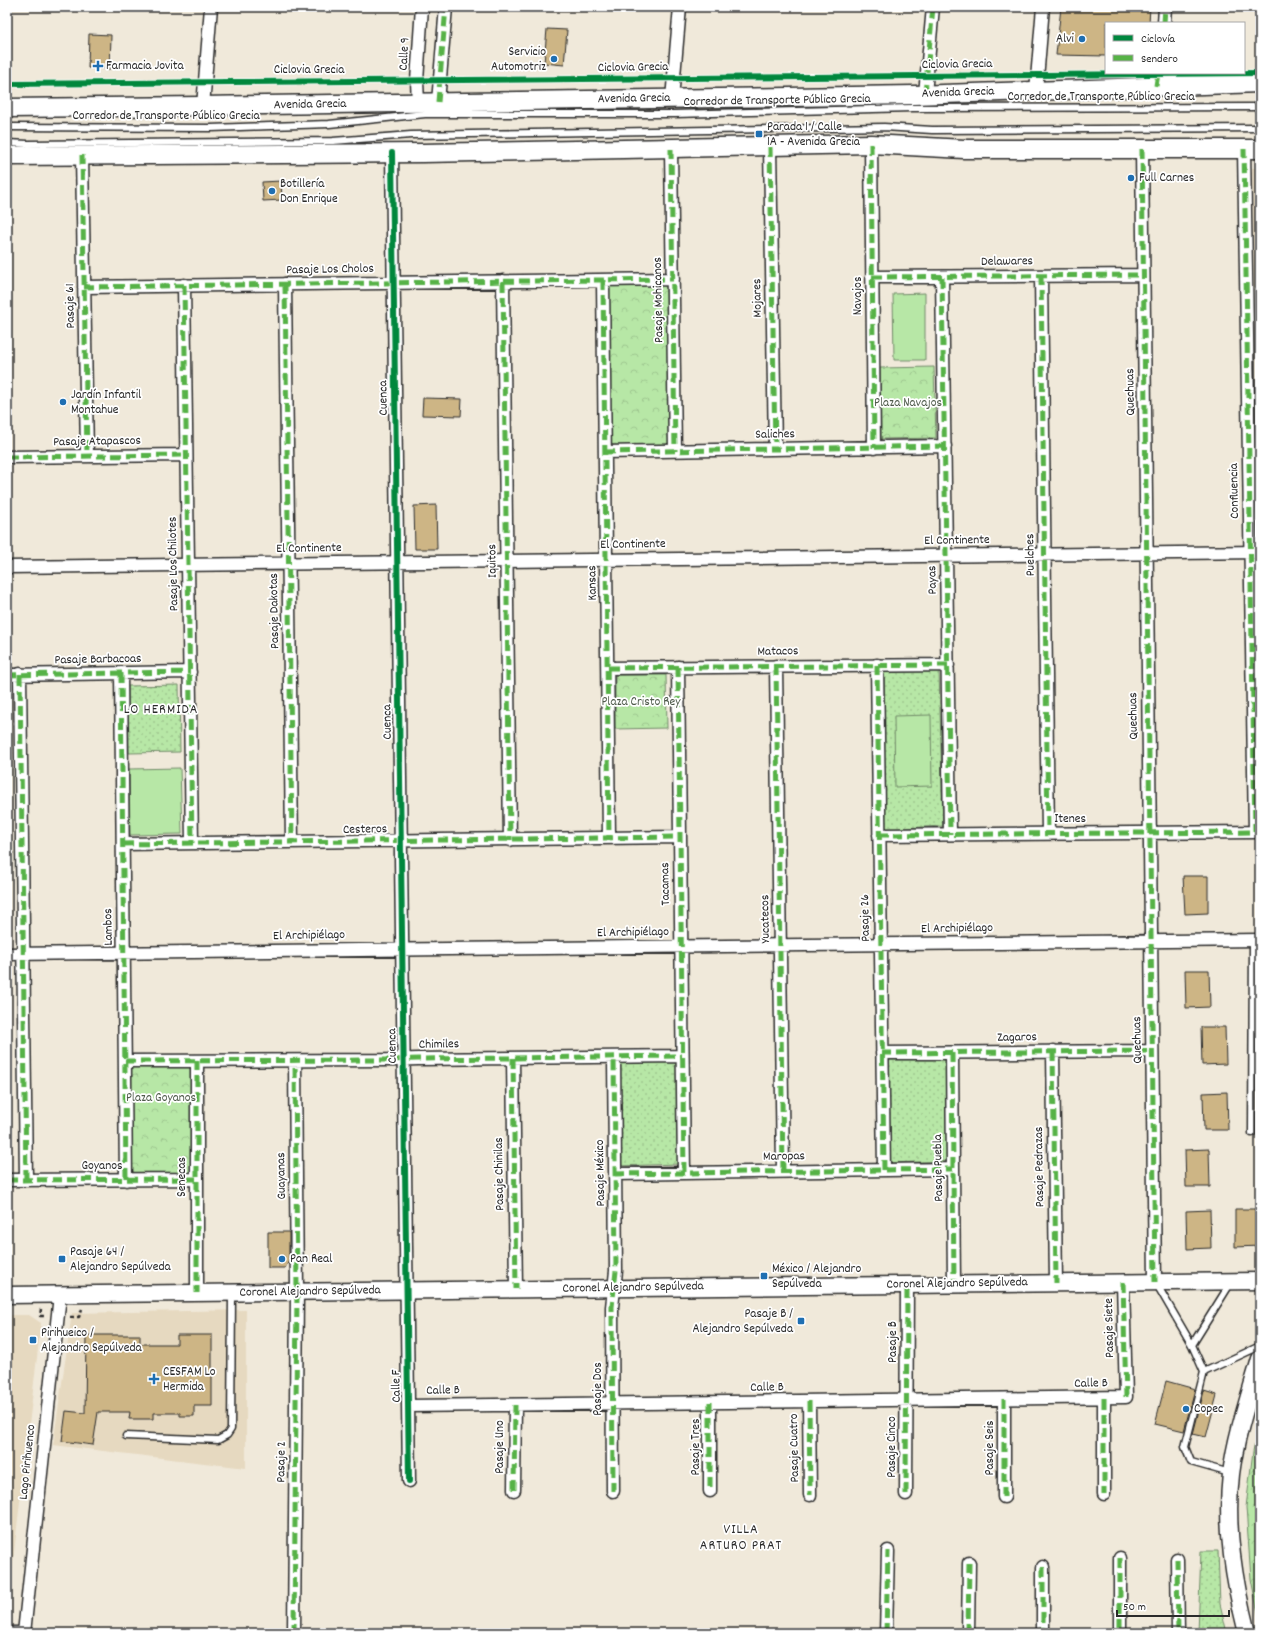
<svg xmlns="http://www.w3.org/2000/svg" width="1267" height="1640" font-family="Dekko,sans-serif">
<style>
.built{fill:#e6d9c0}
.grass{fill:url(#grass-dots);stroke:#718968}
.forest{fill:url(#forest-crowns);stroke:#718968}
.garden{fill:#b7e7a6;stroke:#718968}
.building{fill:#cdb585;stroke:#2b2b2b}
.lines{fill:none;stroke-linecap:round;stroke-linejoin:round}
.lane-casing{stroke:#2b2b2b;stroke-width:9}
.street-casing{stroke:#2b2b2b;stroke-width:15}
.secondary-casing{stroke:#2b2b2b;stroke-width:19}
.primary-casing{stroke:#2b2b2b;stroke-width:21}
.path{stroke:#2b2b2b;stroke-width:2.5;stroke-dasharray:4 3;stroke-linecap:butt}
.lane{stroke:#fff;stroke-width:6}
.street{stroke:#fff;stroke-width:12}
.secondary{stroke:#fff;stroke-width:16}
.primary{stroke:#fff;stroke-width:18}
.quiet{stroke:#56b246;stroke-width:5;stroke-dasharray:10 5;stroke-linecap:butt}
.cycleway-casing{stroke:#fff;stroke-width:8}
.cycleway{stroke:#00873e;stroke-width:6}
.poi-dot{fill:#1f6fb2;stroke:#fff;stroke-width:1.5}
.labels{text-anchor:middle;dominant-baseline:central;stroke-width:3.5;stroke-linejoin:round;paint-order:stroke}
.poi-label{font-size:13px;fill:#2b2b2b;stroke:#fff;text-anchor:start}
.street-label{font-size:13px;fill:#2b2b2b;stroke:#fff}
.park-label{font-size:13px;fill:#4e5a4a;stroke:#fff}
.neighbourhood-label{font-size:14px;letter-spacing:1px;fill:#2b2b2b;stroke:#fff}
</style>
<defs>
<pattern id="grass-dots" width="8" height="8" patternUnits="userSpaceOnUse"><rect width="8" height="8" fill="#b7e7a6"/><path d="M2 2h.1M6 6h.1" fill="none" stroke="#9ec68f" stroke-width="1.8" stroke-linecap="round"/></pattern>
<pattern id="forest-crowns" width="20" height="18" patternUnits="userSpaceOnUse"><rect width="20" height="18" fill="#b7e7a6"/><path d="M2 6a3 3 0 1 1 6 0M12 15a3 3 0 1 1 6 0" fill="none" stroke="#9ec68f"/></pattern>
</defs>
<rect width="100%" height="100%" fill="#f0e9da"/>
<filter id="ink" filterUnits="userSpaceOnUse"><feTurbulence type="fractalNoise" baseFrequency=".025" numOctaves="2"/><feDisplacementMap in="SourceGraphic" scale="8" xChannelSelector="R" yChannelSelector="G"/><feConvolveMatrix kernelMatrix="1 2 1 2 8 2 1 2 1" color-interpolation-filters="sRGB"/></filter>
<g filter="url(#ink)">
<path class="built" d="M1252 168H1260V295L1254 287Z
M246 1310V1468L53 1445 72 1313Z
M7 1315H29L41 1323 10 1587H7Z"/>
<path class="grass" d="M939 671 943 826 885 829 884 672Z
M179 685 180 752 129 753 128 686Z
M947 1058 950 1161 887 1163 885 1060Z
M679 1061V1164L617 1166V1062Z
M1201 1551H1218L1220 1604 1227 1633H1198Z"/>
<path class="forest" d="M666 283 670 445 610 446 607 284Z
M934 367 936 438 881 439 880 368Z
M615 675H666L667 728 615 729Z
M194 1064 191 1175 130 1173 129 1066Z
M1260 1421V1623L1251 1579 1246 1507 1253 1451Z"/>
<path class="garden" d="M925 293V360H894L893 294Z
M931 715 932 786 895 787 894 716Z
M180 768 182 834 130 835 129 769Z"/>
<path class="building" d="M1061 7H1150L1149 23H1106V56L1056 55Z
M547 29 567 30 564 65 544 63Z
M89 34 111 35 110 69 88 68Z
M281 181 282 200 263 201 262 182Z
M423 398 462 399 461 416 422 415Z
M436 505 437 549H415L414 506Z
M1183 876H1208V913L1185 914Z
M1185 970H1209L1210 1007 1186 1008Z
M1201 1027H1225L1226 1064 1202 1065Z
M1227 1092 1228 1130H1204L1203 1093Z
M1209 1149 1210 1187H1186L1185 1150Z
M1235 1209H1259L1260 1246 1235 1247Z
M1210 1210 1211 1248 1187 1249 1186 1211Z
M268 1232H289V1261L285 1268H268Z
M86 1335H140V1344H177V1335H212V1406H194V1416H180V1413H153V1419H129L130 1412H98L93 1445 62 1441 66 1411 85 1413Z
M1166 1381 1195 1389 1184 1431 1155 1424Z
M1204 1391 1217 1395 1206 1437 1193 1434Z"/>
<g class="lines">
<defs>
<path id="lane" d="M7 127 211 128 329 124 425 114H675L912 108 1260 107
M7 143 28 144 333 141 411 135 884 127 932 130 1260 128
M1252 1133 1253 940
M1156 1283 1192 1345 1204 1372 1185 1447 1191 1462 1230 1473
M1192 1345 1230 1284
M1204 1372 1260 1346
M126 1436 218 1440 227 1435 231 1429 232 1293"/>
<path id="street" d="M1164 23 1165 7
M1156 86 1158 73
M1036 91 1043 7
M925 94 933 7
M672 99 680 7
M438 102 446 7
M418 103 417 81 422 7
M203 106 211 7
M871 144 874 448
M770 147 775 449
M671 149 675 451
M1142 149 1155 1282
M392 153 409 1481
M82 155 87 456
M1041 276 1048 834
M872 277 1143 275
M942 277 950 834
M603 280 609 838
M503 281 510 840
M285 284 292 842
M184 285 192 843
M84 287 673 279
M605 452 945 446
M7 457 186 455
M7 567 1260 552
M877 665 884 1170
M776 666 783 1171
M678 667 684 1173
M608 668 948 665
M121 673 126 1180
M20 674 26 1180
M7 675 190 672
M879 835 1255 832 1244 149
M123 844 680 837
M7 954 1260 940
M1053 1051 1056 1283
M882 1053 1152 1051
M952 1053 954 1284
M513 1058 516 1289
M125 1061 390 1060 418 1059 682 1056
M197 1061V1293
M615 1174 953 1169
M7 1180 196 1179
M1104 1398V1494
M809 1401 810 1495
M710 1402V1491
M408 1406 1126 1397 1123 1282
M514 1490 515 1405
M613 1491 612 1307 616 1271 614 1057
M906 1494 907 1285
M1004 1497V1399
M1120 1558V1633
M1177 1559 1178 1633
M1043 1567V1633
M7 1633H24
M24 1633 60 1295
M294 1633 297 1292 295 1061
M886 1633 888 1551
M968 1633 969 1563"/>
<path id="secondary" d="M7 1295 1260 1281
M1247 1633C1234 1581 1225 1528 1231 1474 1236 1435 1249 1397 1260 1359"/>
<path id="primary" d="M7 108 203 106 914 95 1260 83
M7 156 423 153 871 144 964 149H1260"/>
</defs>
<use href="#lane" class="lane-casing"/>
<use href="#street" class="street-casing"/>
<use href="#secondary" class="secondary-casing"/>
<use href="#primary" class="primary-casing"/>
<path class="path" d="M41 1309 40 1316H45
M70 1317H79L82 1309"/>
<use href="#lane" class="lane"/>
<use href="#street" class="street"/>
<use href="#secondary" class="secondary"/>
<use href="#primary" class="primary"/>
<path class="quiet" d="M1164 23 1165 7
M1156 86 1158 73
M925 94 933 7
M438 102 446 7
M871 144 874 448
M770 147 775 449
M671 149 675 451
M1142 149 1155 1282
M82 155 87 456
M1041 276 1048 834
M872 277 1143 275
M942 277 950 834
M603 280 609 838
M503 281 510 840
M285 284 292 842
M184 285 192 843
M84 287 673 279
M605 452 945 446
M7 457 186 455
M877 665 884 1170
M776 666 783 1171
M678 667 684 1173
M608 668 948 665
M121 673 126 1180
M20 674 26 1180
M7 675 190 672
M879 835 1255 832 1244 149
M123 844 680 837
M1053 1051 1056 1283
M882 1053 1152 1051
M952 1053 954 1284
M513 1058 516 1289
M125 1061 390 1060 418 1059 682 1056
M197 1061V1293
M615 1174 953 1169
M7 1180 196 1179
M1123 1282 1126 1397
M1104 1398V1494
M809 1401 810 1495
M710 1402V1491
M514 1490 515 1405
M613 1491 612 1307 616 1271 614 1057
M906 1494 907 1285
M1004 1497V1399
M1120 1558V1633
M1177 1559 1178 1633
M1043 1567V1633
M7 1633H24
M294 1633 297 1292 295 1061
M886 1633 888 1551
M968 1633 969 1563"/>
<defs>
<path id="cycleway" d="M7 84 1260 73
M392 153 409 1481"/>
</defs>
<use href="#cycleway" class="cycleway-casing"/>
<use href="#cycleway" class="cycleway"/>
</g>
</g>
<g class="poi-dot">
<circle cx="1082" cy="39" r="4"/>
<circle cx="554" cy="59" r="4"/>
<path d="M96 60h4v4h4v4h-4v4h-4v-4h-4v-4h4z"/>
<rect x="755" y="130" width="8" height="8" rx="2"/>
<circle cx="1131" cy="178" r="4"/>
<circle cx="272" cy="191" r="4"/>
<circle cx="63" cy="402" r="4"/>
<rect x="58" y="1255" width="8" height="8" rx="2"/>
<circle cx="282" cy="1259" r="4"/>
<rect x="760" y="1272" width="8" height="8" rx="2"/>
<rect x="797" y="1317" width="8" height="8" rx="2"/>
<rect x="29" y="1336" width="8" height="8" rx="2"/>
<path d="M152 1373h4v4h4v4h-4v4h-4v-4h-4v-4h4z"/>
<circle cx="1186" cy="1409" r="4"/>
</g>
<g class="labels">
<g class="poi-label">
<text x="1074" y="39" text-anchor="end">Alvi</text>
<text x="546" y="52" text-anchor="end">Servicio<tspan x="546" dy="15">Automotriz</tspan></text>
<text x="106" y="66">Farmacia Jovita</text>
<text x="767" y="127">Parada 1 / Calle<tspan x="767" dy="15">1A - Avenida Grecia</tspan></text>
<text x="1139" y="178">Full Carnes</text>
<text x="280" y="184">Botillería<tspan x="280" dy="15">Don Enrique</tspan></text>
<text x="71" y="395">Jardín Infantil<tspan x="71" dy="15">Montahue</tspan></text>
<text x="70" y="1252">Pasaje 64 /<tspan x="70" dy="15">Alejandro Sepúlveda</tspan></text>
<text x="290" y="1259">Pan Real</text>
<text x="772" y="1269">México / Alejandro<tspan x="772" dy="15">Sepúlveda</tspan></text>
<text x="793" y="1314" text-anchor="end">Pasaje B /<tspan x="793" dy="15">Alejandro Sepúlveda</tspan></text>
<text x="41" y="1333">Pirihueico /<tspan x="41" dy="15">Alejandro Sepúlveda</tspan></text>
<text x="163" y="1372">CESFAM Lo<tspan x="163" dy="15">Hermida</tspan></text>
<text x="1194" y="1409">Copec</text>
</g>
<g class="street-label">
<text transform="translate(405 54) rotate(-87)">Calle 9</text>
<text transform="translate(957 65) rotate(-1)">Ciclovia Grecia</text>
<text transform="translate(633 68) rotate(-1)">Ciclovia Grecia</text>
<text x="309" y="70">Ciclovia Grecia</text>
<text transform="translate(958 93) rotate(-2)">Avenida Grecia</text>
<text x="1101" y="97">Corredor de Transporte Público Grecia</text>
<text transform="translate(634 99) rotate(-1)">Avenida Grecia</text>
<text transform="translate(777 101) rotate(-1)">Corredor de Transporte Público Grecia</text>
<text transform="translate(310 105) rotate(-1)">Avenida Grecia</text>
<text x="166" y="116">Corredor de Transporte Público Grecia</text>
<text transform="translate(1007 262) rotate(-1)">Delawares</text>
<text transform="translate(330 270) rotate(-1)">Pasaje Los Cholos</text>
<text transform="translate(858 296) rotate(-90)">Navajos</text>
<text transform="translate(758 298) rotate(-91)">Mojares</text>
<text transform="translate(659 300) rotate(-91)">Pasaje Mohicanos</text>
<text transform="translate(71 306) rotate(-91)">Pasaje 61</text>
<text transform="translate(1131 392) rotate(-91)">Quechuas</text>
<text transform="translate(384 398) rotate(-91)">Cuenca</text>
<text transform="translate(775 435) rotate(-1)">Saliches</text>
<text transform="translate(97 442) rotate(-1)">Pasaje Atapascos</text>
<text transform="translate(1235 491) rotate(-91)">Confluencia</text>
<text transform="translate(957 541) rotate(-1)">El Continente</text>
<text transform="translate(633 545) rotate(-1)">El Continente</text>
<text transform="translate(309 549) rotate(-1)">El Continente</text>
<text transform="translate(1031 555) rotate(-91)">Puelches</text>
<text transform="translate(493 561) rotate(-91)">Iquitos</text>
<text transform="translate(174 564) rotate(-91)">Pasaje Los Chilotes</text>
<text transform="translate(933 580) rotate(-91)">Payas</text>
<text transform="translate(593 583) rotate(-91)">Kansas</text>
<text transform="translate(275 611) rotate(-91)">Pasaje Dakotas</text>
<text transform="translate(778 652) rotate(-1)">Matacos</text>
<text transform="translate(98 660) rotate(-1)">Pasaje Barbacoas</text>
<text transform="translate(1134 716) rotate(-91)">Quechuas</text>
<text transform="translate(388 722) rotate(-91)">Cuenca</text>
<text x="1070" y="819">Itenes</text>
<text transform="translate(365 830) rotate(-1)">Cesteros</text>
<text transform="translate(666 884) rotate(-91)">Tacamas</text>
<text transform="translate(866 918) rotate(-91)">Pasaje 26</text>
<text transform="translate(766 919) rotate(-91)">Yucatecos</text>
<text transform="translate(109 927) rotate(-91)">Lambos</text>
<text transform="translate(957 929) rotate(-1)">El Archipiélago</text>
<text transform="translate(633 933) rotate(-1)">El Archipiélago</text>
<text transform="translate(309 936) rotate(-1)">El Archipiélago</text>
<text transform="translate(1017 1038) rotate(-1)">Zagaros</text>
<text transform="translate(1138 1040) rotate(-91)">Quechuas</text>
<text transform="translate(439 1045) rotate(-1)">Chimiles</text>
<text transform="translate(393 1046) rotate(-91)">Cuenca</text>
<text transform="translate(784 1157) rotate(-1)">Maropas</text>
<text x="102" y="1166">Goyanos</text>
<text transform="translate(1040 1167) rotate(-91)">Pasaje Pedrazas</text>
<text transform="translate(939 1168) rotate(-91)">Pasaje Puebla</text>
<text transform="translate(601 1173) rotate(-91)">Pasaje México</text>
<text transform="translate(500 1174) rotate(-91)">Pasaje Chinilas</text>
<text transform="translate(282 1176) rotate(-91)">Guayanas</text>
<text transform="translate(182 1177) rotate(-90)">Senecas</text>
<text transform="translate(957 1284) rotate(-1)">Coronel Alejandro Sepúlveda</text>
<text transform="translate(633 1288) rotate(-1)">Coronel Alejandro Sepúlveda</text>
<text transform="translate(310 1292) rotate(-1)">Coronel Alejandro Sepúlveda</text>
<text transform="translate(1110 1328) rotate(-91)">Pasaje Siete</text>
<text transform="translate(893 1342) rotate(-90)">Pasaje B</text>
<text transform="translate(1091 1384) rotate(-1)">Calle B</text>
<text transform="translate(397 1386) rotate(-91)">Calle F</text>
<text transform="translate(767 1388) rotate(-1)">Calle B</text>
<text transform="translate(598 1389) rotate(-90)">Pasaje Dos</text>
<text transform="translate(443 1391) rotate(-1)">Calle B</text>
<text transform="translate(500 1447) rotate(-90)">Pasaje Uno</text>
<text transform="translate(696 1447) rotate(-90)">Pasaje Tres</text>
<text transform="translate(892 1447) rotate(-90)">Pasaje Cinco</text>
<text transform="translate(795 1448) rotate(-91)">Pasaje Cuatro</text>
<text transform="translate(990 1448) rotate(-90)">Pasaje Seis</text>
<text transform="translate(28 1462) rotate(-84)">Lago Pirihuenco</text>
<text transform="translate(282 1462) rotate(-89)">Pasaje 2</text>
</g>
<g class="park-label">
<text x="908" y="403">Plaza Navajos</text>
<text x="641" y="702">Plaza Cristo Rey</text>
<text x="161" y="1098">Plaza Goyanos</text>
</g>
<g class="neighbourhood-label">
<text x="161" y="710">LO HERMIDA</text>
<text x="741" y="1530">VILLA<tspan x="741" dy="16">ARTURO PRAT</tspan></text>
</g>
</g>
<rect width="1267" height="1640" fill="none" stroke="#fff" stroke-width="24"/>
<rect x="12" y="12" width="1243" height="1616" fill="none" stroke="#2b2b2b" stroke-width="1.5" filter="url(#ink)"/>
<rect x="1105" y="22" width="140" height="52" fill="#ffffff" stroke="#aaaaaa"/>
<rect x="1113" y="35" width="20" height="6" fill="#00873e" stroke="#aaaaaa"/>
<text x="1141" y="42" font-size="12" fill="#2b2b2b">Ciclovía</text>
<rect x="1113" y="55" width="20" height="6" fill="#56b246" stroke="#aaaaaa"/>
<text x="1141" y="62" font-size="12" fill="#2b2b2b">Sendero</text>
<path d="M1117 1610v6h112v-6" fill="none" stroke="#2b2b2b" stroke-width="2"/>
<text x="1123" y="1610" font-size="12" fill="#2b2b2b" stroke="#ffffff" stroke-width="3" paint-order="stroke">50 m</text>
</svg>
